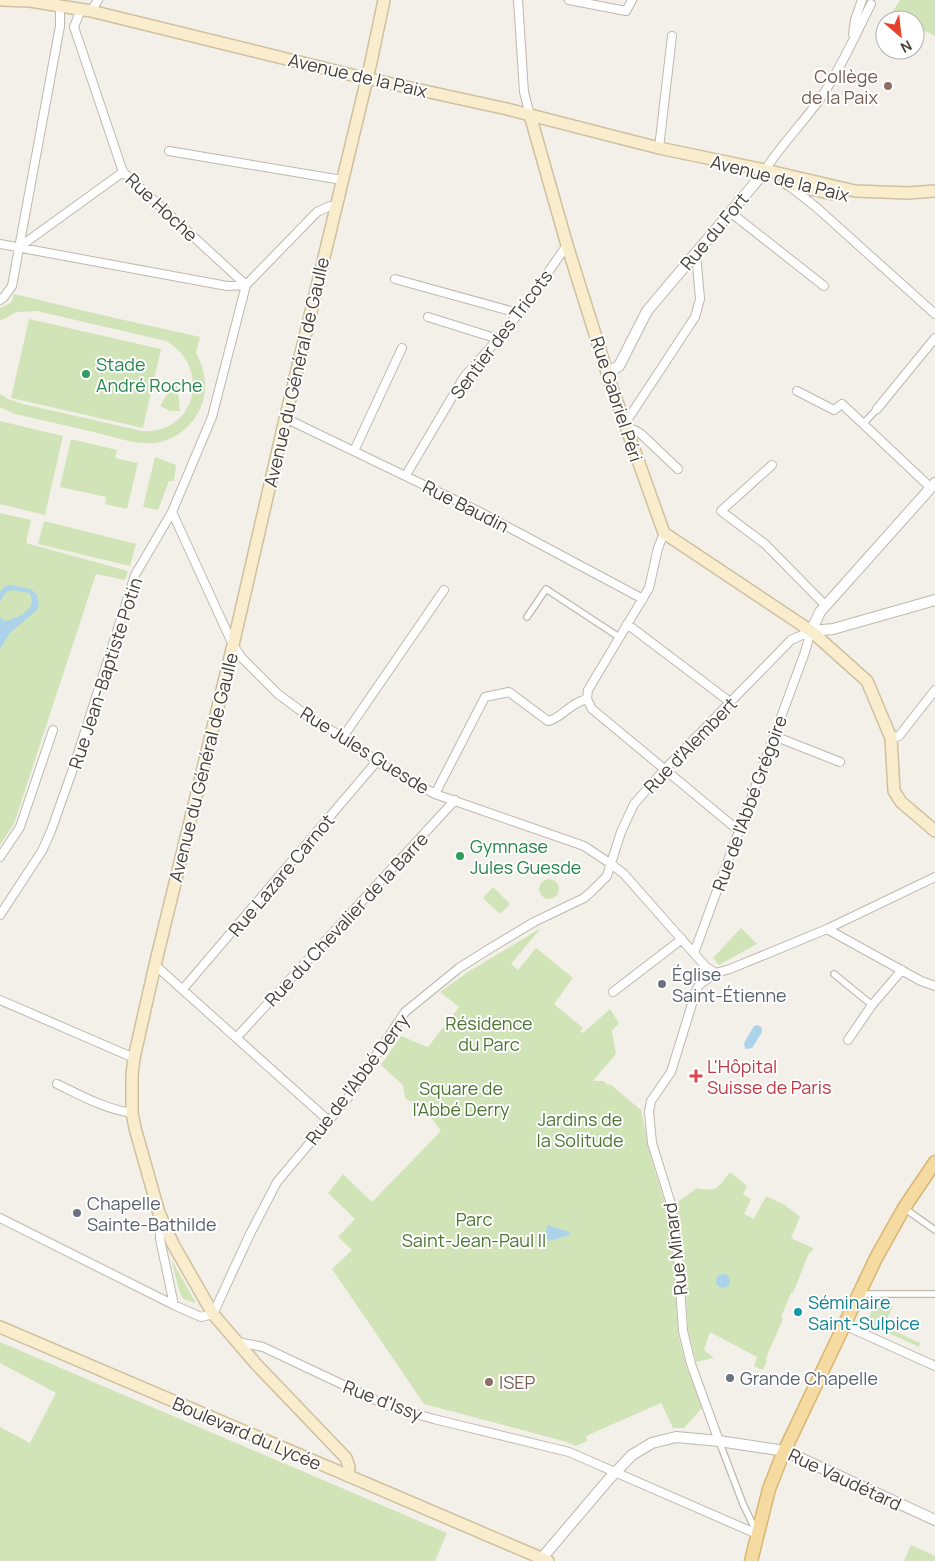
<svg xmlns="http://www.w3.org/2000/svg" width="935" height="1561" font-family="Manrope,sans-serif">
<style>
.green{fill:#d1e4b7}
.water{fill:#acd3ea}
.lines{fill:none;stroke-linecap:round;stroke-linejoin:round}
.pedestrian-casing{stroke:#beb8ad;stroke-width:8}
.minor-casing{stroke:#beb8ad;stroke-width:10}
.tertiary-casing{stroke:#beb8ad;stroke-width:12}
.secondary-casing{stroke:#cfc09e;stroke-width:14}
.primary-casing{stroke:#d9b672;stroke-width:15}
.pedestrian{stroke:#fff;stroke-width:5.5}
.minor{stroke:#fff;stroke-width:8}
.tertiary{stroke:#fff;stroke-width:10}
.secondary{stroke:#faedce;stroke-width:11}
.primary{stroke:#f5daa1;stroke-width:12}
.education-dot{fill:#8d6e63;stroke:#fff;stroke-width:2}
.leisure-dot{fill:#2e9e5b;stroke:#fff;stroke-width:2}
.worship-dot{fill:#6b7280;stroke:#fff;stroke-width:2}
.health-dot{fill:#e0444e;stroke:#fff;stroke-width:2}
.culture-dot{fill:#0f9aa8;stroke:#fff;stroke-width:2}
.labels{text-anchor:middle;dominant-baseline:central;stroke-width:4;stroke-linejoin:round;paint-order:stroke}
.street-label{font-size:18px;fill:#474139;stroke:#fff}
.education-label{font-size:18px;fill:#785e54;stroke:#fff;text-anchor:end}
.leisure-label{font-size:18px;fill:#27864d;stroke:#fff;text-anchor:start}
.worship-label{font-size:18px;fill:#5b616d;stroke:#fff;text-anchor:start}
.park-label{font-size:18px;fill:#4d7431;stroke:#fff}
.health-label{font-size:18px;fill:#be3a42;stroke:#fff;text-anchor:start}
.culture-label{font-size:18px;fill:#0d838f;stroke:#fff;text-anchor:start}
</style>
<rect width="100%" height="100%" fill="#f3f0ea"/>
<path class="green" d="M900 0H935V36L915 26V20H903L891 14Z
M14 294 115 318 200 337 196 353C206 371 209 392 199 411 192 425 177 438 161 442 140 447 115 437 94 432 68 426 41 420 15 414L0 407V394L8 399 23 404 142 431C196 435 212 367 166 341L37 311 17 312 0 321V308L11 303Z
M29 319 161 349 143 428 11 398Z
M176 379 178 380 177 383 180 411H170L160 406Z
M0 421 63 436 45 515 0 504Z
M71 439 117 450 115 458 138 463 127 509 105 504 106 497 60 487Z
M155 457 176 465 174 481H169L158 510 143 507Z
M0 513 31 520 26 543 128 571 125 580 96 574 14 824 0 845Z
M44 521 136 544 130 566 38 544Z
M539 889a10 10 0 1 1 20 0a10 10 0 1 1-20 0Z
M493 887 510 904 500 914 483 898Z
M541 928 511 964 518 970 536 948 573 978 554 1004 583 1028 580 1031 583 1033 610 1009 619 1023 612 1031 616 1054 593 1081H604L608 1085 610 1084 641 1110 652 1162 666 1206 673 1258 678 1333 686 1366 702 1408 684 1428H673L661 1403 586 1436 587 1441 576 1446 567 1442 424 1404 332 1269 352 1250 338 1237 355 1219 328 1193 343 1174 372 1202 441 1131 418 1100 411 1102 405 1098 403 1085 381 1065 401 1036 428 1047 459 1007 440 992 468 972Z
M741 928 757 944 719 965 713 958Z
M730 1172 747 1186 743 1194 751 1199 744 1214 754 1219 766 1196 785 1205 800 1217 791 1238 813 1248 812 1252 809 1253 793 1293H791L781 1317 783 1319 766 1358 767 1361 763 1370 754 1366 757 1357 710 1332 704 1350 714 1358 696 1362 688 1329 683 1245 676 1203 697 1188C717 1193 718 1187 730 1172Z
M171 1259 196 1303 183 1299 179 1290Z
M893 1306 884 1326 920 1343 919 1347 873 1326 869 1318 873 1307Z
M0 1342 447 1533 435 1561H0V1427L30 1443 56 1393 0 1363Z
M911 1545 935 1556V1561H904Z"/>
<path class="water" d="M10 585 31 589 37 595 39 604 37 610 10 633 0 649V617L5 621C17 619 40 608 29 593 13 591 8 585 0 602V591L5 586Z
M758 1025 762 1028V1032L752 1048 745 1049 744 1043 754 1026Z
M548 1225 569 1232 570 1235 549 1241 544 1236Z
M716 1281a7 7 0 1 1 14 0a7 7 0 1 1-14 0Z"/>
<g class="lines">
<defs>
<path id="pedestrian" d="M863 424 877 409
M527 617 546 589 619 637
M834 974 872 1005
M904 1208 935 1230
M859 1294H935
M719 1441 743 1504 756 1531"/>
<path id="minor" d="M518 0 524 92 530 115
M569 0 626 11 632 0
M81 9 74 27 123 172 246 285
M91 11 98 0
M853 34 855 20 862 0
M659 148 672 36
M169 151 342 180
M763 173C780 146 802 124 820 99 840 70 855 36 871 4
M788 185 816 207 935 314
M730 212 824 286
M0 244 227 286 246 285
M18 248 123 172
M395 279 518 313
M0 300 4 297 12 286 60 26V6
M428 317 498 339
M797 391 834 410 842 404 931 488
M877 409 935 338
M285 418 478 511 643 599
M354 451 402 348
M772 465 721 511 765 544 825 605
M678 469 640 433 624 425 695 317 700 299 696 253
M406 475 464 377 498 339 524 307 567 245
M172 512 233 645 242 658 278 694 313 720 343 737 384 766 435 794 584 846 611 864 624 874 706 967 716 973
M664 533 658 548 649 588 588 690 587 699 592 709 739 831
M627 624 730 702
M774 736 840 762
M343 737 444 590
M891 738 899 736 935 690
M435 794 485 697 509 692 548 721C561 719 569 703 587 699
M0 857 20 827 53 730
M0 915 42 851 51 831 74 766 135 575 172 512 212 417 246 285 317 212 330 206H336
M827 929 921 981 935 986
M694 953 805 652 811 631
M155 965 329 1121
M716 973 699 985 696 991 671 1072 651 1101 649 1112 652 1143 671 1204 678 1257 683 1331 691 1364 719 1441
M716 973 730 969 827 929 935 877
M183 989 378 760
M613 992 682 939
M0 1000 134 1058
M237 1037 455 800
M848 1040 872 1005 902 970
M57 1084C82 1096 105 1109 132 1113
M0 1218 174 1305 201 1317 213 1314 250 1234 277 1182 347 1099 405 1012 459 968 489 949 534 922 584 898 592 891 607 876 621 832 634 804 664 770 791 640 811 631
M160 1220V1239L174 1305
M844 1325 935 1366
M238 1342 263 1347 388 1406 434 1419 569 1452 757 1534"/>
<path id="tertiary" d="M608 372 619 366 647 311 761 176
M811 631 820 612 935 483
M811 631 833 629 935 600
M542 1558 609 1479 632 1455 652 1443 676 1437 719 1441 785 1451 935 1520"/>
<path id="secondary" d="M1 0 30 1 91 11 356 76 507 109 659 148 765 170 855 191 908 193 935 191
M530 115 567 245 611 385 664 533 811 631 867 681 891 738 894 791 901 802 935 831
M788 184 833 194
M0 1327 548 1561
M348 1476 349 1467 346 1458 256 1364 213 1314 173 1244 159 1213 135 1128 132 1113V1075L134 1058 155 965 233 645 283 428 371 62 384 0"/>
<path id="primary" d="M751 1561 769 1489 782 1456 876 1258 904 1208 935 1162"/>
</defs>
<use href="#pedestrian" class="pedestrian-casing"/>
<use href="#minor" class="minor-casing"/>
<use href="#tertiary" class="tertiary-casing"/>
<use href="#secondary" class="secondary-casing"/>
<use href="#primary" class="primary-casing"/>
<use href="#pedestrian" class="pedestrian"/>
<use href="#minor" class="minor"/>
<use href="#tertiary" class="tertiary"/>
<use href="#secondary" class="secondary"/>
<use href="#primary" class="primary"/>
</g>
<g class="education-dot">
<circle cx="888" cy="86" r="5"/>
<circle cx="489" cy="1382" r="5"/>
</g>
<g class="leisure-dot">
<circle cx="86" cy="374" r="5"/>
<circle cx="460" cy="856" r="5"/>
</g>
<g class="worship-dot">
<circle cx="662" cy="984" r="5"/>
<circle cx="77" cy="1213" r="5"/>
<circle cx="730" cy="1378" r="5"/>
</g>
<path class="health-dot" d="M693.5 1068.5h5v5h5v5h-5v5h-5v-5h-5v-5h5z"/>
<circle class="culture-dot" cx="798" cy="1312" r="5"/>
<g class="labels">
<g class="street-label">
<text transform="translate(358 75) rotate(13)">Avenue de la Paix</text>
<text transform="translate(780 178) rotate(14)">Avenue de la Paix</text>
<text transform="translate(162 207) rotate(43)">Rue Hoche</text>
<text transform="translate(714 231) rotate(-50)">Rue du Fort</text>
<text transform="translate(501 334) rotate(-53)">Sentier des Tricots</text>
<text transform="translate(296 372) rotate(-77)">Avenue du Général de Gaulle</text>
<text transform="translate(617 399) rotate(72)">Rue Gabriel Péri</text>
<text transform="translate(466 506) rotate(27)">Rue Baudin</text>
<text transform="translate(105 673) rotate(-72)">Rue Jean-Baptiste Potin</text>
<text transform="translate(690 745) rotate(-46)">Rue d'Alembert</text>
<text transform="translate(365 750) rotate(32)">Rue Jules Guesde</text>
<text transform="translate(203 767) rotate(-76)">Avenue du Général de Gaulle</text>
<text transform="translate(749 803) rotate(-70)">Rue de l'Abbé Grégoire</text>
<text transform="translate(281 875) rotate(-50)">Rue Lazare Carnot</text>
<text transform="translate(346 919) rotate(-47)">Rue du Chevalier de la Barre</text>
<text transform="translate(357 1079) rotate(-53)">Rue de l'Abbé Derry</text>
<text transform="translate(675 1249) rotate(-97)">Rue Minard</text>
<text transform="translate(383 1400) rotate(21)">Rue d'Issy</text>
<text transform="translate(247 1433) rotate(23)">Boulevard du Lycée</text>
<text transform="translate(845 1479) rotate(25)">Rue Vaudétard</text>
</g>
<g class="education-label">
<text x="878" y="76">Collège<tspan x="878" dy="21">de la Paix</tspan></text>
<text x="499" y="1382" text-anchor="start">ISEP</text>
</g>
<g class="leisure-label">
<text x="96" y="364">Stade<tspan x="96" dy="21">André Roche</tspan></text>
<text x="470" y="846">Gymnase<tspan x="470" dy="21">Jules Guesde</tspan></text>
</g>
<g class="worship-label">
<text x="672" y="974">Église<tspan x="672" dy="21">Saint-Étienne</tspan></text>
<text x="87" y="1203">Chapelle<tspan x="87" dy="21">Sainte-Bathilde</tspan></text>
<text x="740" y="1378">Grande Chapelle</text>
</g>
<g class="park-label">
<text x="489" y="1023">Résidence<tspan x="489" dy="21">du Parc</tspan></text>
<text x="461" y="1088">Square de<tspan x="461" dy="21">l'Abbé Derry</tspan></text>
<text x="580" y="1119">Jardins de<tspan x="580" dy="21">la Solitude</tspan></text>
<text x="474" y="1219">Parc<tspan x="474" dy="21">Saint-Jean-Paul II</tspan></text>
</g>
<g class="health-label">
<text x="707" y="1066">L'Hôpital<tspan x="707" dy="21">Suisse de Paris</tspan></text>
</g>
<g class="culture-label">
<text x="808" y="1302">Séminaire<tspan x="808" dy="21">Saint-Sulpice</tspan></text>
</g>
</g>
<g transform="translate(900 35) rotate(152)"><circle r="24" fill="#ffffff" stroke="#b5b3b0"/>
<path d="M0-4L9 19L0 12L-9 19Z" fill="#e6432e"/>
<text y="-8" font-size="14" font-weight="bold" text-anchor="middle" fill="#474139">N</text>
</g>
</svg>
